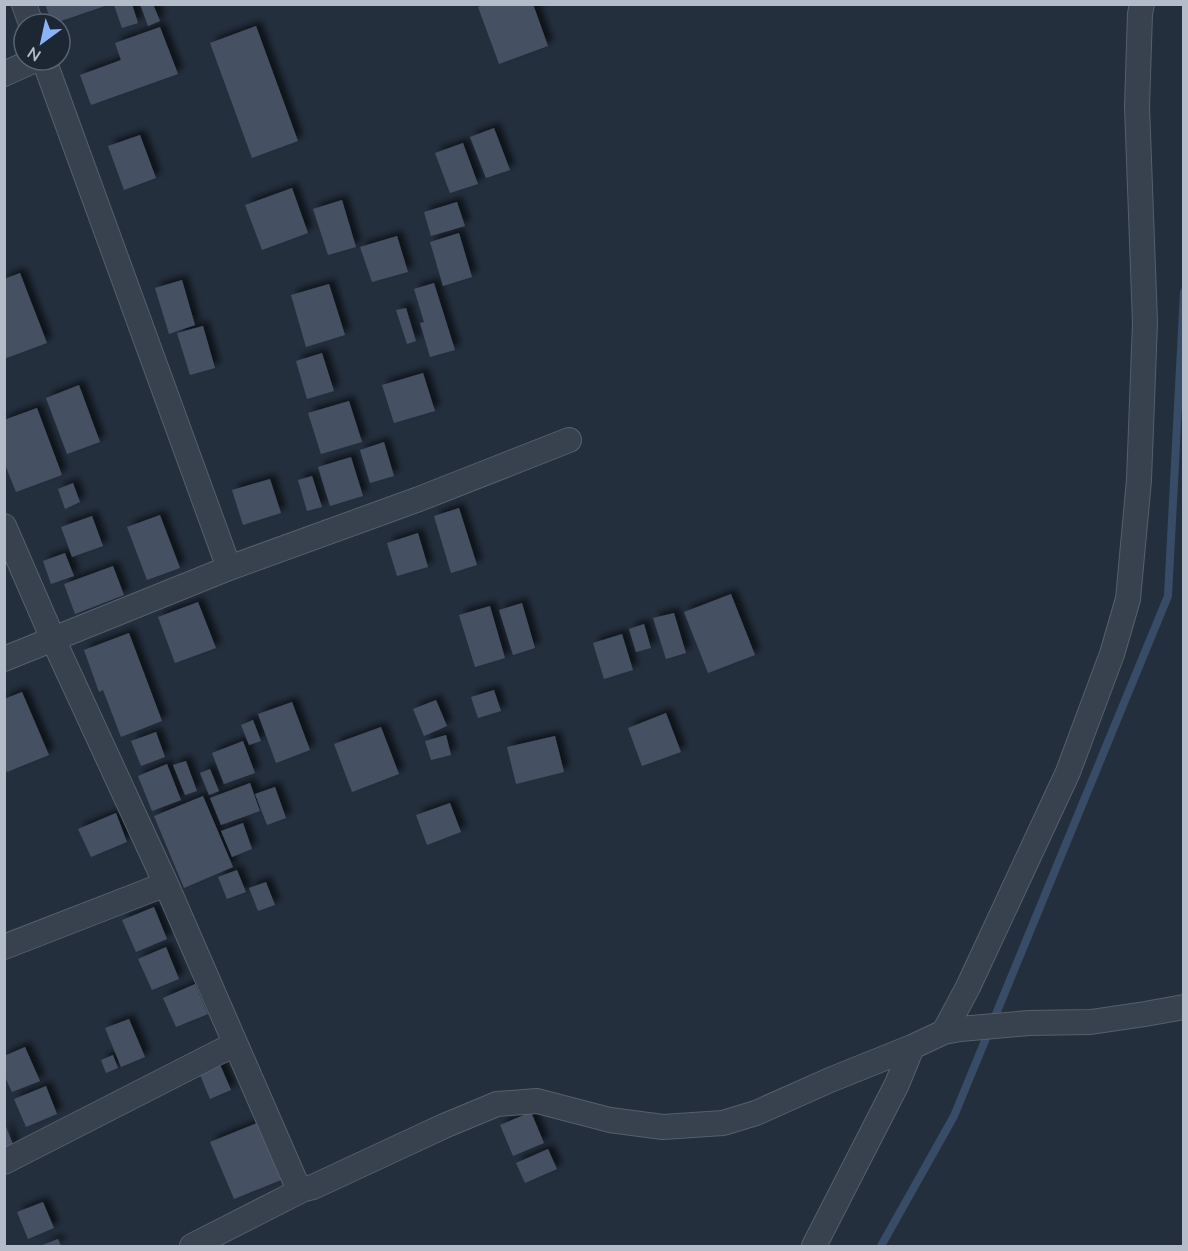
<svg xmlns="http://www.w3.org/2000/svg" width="1188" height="1251" font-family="Mulish,sans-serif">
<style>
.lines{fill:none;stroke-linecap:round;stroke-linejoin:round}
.stream{stroke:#394c67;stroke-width:8}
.building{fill:#455162;filter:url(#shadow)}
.minor-casing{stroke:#565f6c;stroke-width:26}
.minor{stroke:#38414e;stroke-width:24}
</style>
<defs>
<filter id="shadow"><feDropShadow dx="5.5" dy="-5.5" stdDeviation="3" flood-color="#0009"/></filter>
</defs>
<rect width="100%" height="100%" fill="#242f3e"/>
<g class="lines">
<path class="stream" d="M881 1246 954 1116 1168 596 1184 292"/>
</g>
<path class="building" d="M45 4H108V5L52 24Z
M115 4H132L138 23 122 28 114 5Z
M140 4H153L160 21 148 26Z
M485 4H533L548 46 499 64 478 7Z
M256 26 298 141 252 158 210 43Z
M160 27 178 74 91 105 80 75 121 60 115 43Z
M494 128 510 170 486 178 470 137Z
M140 135 156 178 124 190 108 146Z
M463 143 478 184 450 193 435 153Z
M292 188 308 233 262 250 245 205Z
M342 200 356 247 328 255 313 209Z
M457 202 465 226 431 236 424 212Z
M459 233 472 277 443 286 430 242Z
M397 236 408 272 372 282 360 247Z
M20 273 47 343 4 359V279Z
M182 280 195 325 169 334 155 288Z
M434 283 455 350 430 357 420 323 424 322 414 289Z
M329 284 345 335 306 347 291 295Z
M406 308 416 341 407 344 396 310Z
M203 326 215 368 190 375 177 333Z
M322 353 334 391 307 399 296 361Z
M423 373 435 411 394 423 382 385Z
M79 385 100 442 67 454 46 398Z
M349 401 362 442 321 454 308 413Z
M37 408 62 475 16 492 4 462V420Z
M384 442 394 476 370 483 360 450Z
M351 457 363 496 330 506 318 467Z
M312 476 322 507 307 511 298 480Z
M270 479 281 513 243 525 232 490Z
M73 483 80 502 65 509 58 489Z
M459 508 477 565 451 573 434 516Z
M160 515 180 568 147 580 127 527Z
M92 516 103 546 72 557 61 527Z
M418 533 428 567 397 576 387 543Z
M65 553 74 576 51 584 43 561Z
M113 566 124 595 75 614 64 584Z
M731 594 755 655 708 673 684 612Z
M198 602 216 648 175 663 158 617Z
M522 603 535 648 513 655 499 610Z
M490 606 505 658 475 667 459 615Z
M674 613 686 653 666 659 653 618Z
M644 624 651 648 636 652 629 629Z
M129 633 162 721 121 737 103 690 99 692 84 650Z
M622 634 633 670 604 679 593 643Z
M494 690 501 711 478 718 471 697Z
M22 692 49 755 7 772 4 766V699Z
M436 700 447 726 424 736 413 709Z
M292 702 310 750 276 763 258 714Z
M666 713 681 752 642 766 628 728Z
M253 720 261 741 249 745 241 725Z
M381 727 399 774 352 792 334 744Z
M156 732 165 757 141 766 131 741Z
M446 735 451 755 431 760 425 741Z
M555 736 564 772 516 784 507 747Z
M243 741 255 773 224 784 212 753Z
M186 761 197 791 185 795 173 765Z
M167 764 181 800 152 811 138 776Z
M210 769 219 791 209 795 200 773Z
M250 783 260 811 221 825 210 798Z
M275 787 286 818 267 825 255 794Z
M203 796 233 867 184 888 154 816Z
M450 803 461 832 427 845 416 815Z
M116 813 127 842 91 857 78 829Z
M243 823 252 849 232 857 221 831Z
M237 870 246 892 227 899 218 877Z
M266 882 275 905 258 911 249 888Z
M154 907 167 939 136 952 122 920Z
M166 947 179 979 152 990 138 959Z
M195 984 208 1014 176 1027 163 998Z
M129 1019 145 1057 121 1067 105 1028Z
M25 1047 40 1081 12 1092 4 1075V1056Z
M113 1055 118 1068 106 1073 101 1060Z
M219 1062 231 1090 210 1099 198 1070Z
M46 1086 57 1114 26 1127 14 1099Z
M531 1112 544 1143 513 1156 500 1125Z
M257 1123 281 1180 234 1199 210 1142Z
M5 1124 14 1147 5 1151Z
M548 1149 557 1169 525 1183 516 1163Z
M43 1202 54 1228 28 1239 17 1212Z
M58 1239 61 1246H40Z"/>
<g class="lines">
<defs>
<path id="minor" d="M24 4 31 24
M44 60 229 568
M4 74 35 60
M4 526 53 639 166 884 296 1183 304 1189 313 1187 444 1126 497 1104 537 1101 610 1120 663 1127 723 1123 756 1113 830 1080 912 1047 944 1032 960 1029 1029 1023 1091 1022 1145 1014 1184 1007
M4 659 229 568 419 499 569 440
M4 947 166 884
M944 1032 968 987 1068 772 1112 654 1128 599 1139 480 1145 323 1137 106 1140 14 1142 4
M4 1162 235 1044
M192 1246 304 1189
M814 1246 897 1084 912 1047"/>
</defs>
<use href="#minor" class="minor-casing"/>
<use href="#minor" class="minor"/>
</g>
<rect width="1188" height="1251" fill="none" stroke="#b4bcc9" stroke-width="12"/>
<g transform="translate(42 42) rotate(213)"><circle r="28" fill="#1d2633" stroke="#59626f" stroke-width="1.5"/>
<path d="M0-4.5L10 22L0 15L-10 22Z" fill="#8ab4f8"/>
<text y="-9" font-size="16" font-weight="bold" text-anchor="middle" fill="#b4bcc9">N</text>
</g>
</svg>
